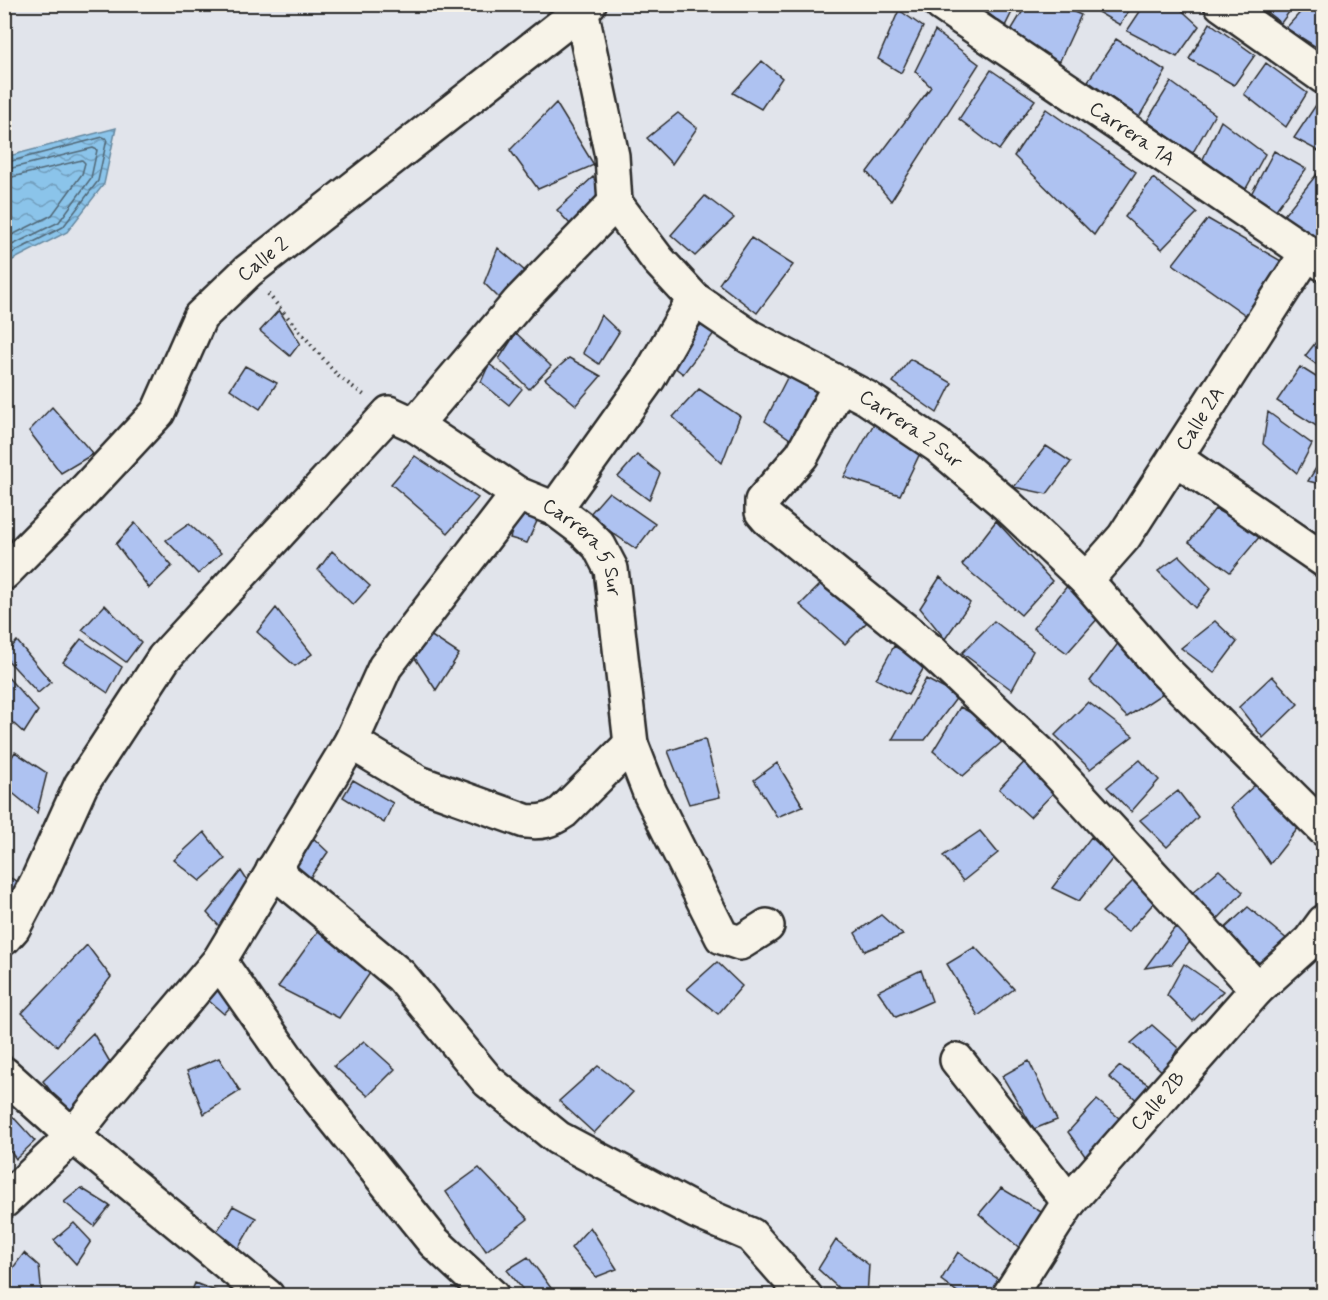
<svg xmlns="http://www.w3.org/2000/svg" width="1328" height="1300" font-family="Mynerve,sans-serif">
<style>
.water{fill:url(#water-waves);stroke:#65879e;stroke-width:1.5}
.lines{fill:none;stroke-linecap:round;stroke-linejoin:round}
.shore{stroke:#516877;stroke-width:1.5}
.building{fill:#aec2f1;stroke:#2b2b2b;stroke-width:1.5}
.minor-casing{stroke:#2b2b2b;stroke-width:38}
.path{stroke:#2b2b2b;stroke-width:4;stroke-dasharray:1.5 4.5;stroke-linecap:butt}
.minor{stroke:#f7f3e8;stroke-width:33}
.labels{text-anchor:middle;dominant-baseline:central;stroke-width:4.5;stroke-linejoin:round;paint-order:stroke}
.street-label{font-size:20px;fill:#2b2b2b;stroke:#f7f3e8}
</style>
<defs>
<pattern id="water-waves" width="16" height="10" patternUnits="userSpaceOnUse" patternTransform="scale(1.5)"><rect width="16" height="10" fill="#8bc4ea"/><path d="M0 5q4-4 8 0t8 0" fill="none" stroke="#729fbe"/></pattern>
</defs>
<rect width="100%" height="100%" fill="#e1e4eb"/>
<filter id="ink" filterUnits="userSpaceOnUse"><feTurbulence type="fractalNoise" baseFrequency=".0167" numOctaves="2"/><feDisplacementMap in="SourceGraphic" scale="12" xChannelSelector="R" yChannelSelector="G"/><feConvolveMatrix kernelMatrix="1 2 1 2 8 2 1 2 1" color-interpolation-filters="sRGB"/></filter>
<g filter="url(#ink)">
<path class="water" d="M116 128 104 184 67 232 5 264V157Z"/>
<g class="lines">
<path class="shore" d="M4 163 103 137 107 139 98 181 63 227 4 257
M4 170 93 148 97 150 91 178 59 222 4 249
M4 179 82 160 85 163 82 174 52 215 4 239"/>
</g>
<path class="building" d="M982 4H1016L1005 26 980 7Z
M1027 4H1055L1081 15 1057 67 1010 32Z
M1084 4H1132L1120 25Z
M1145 4H1175L1199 26 1177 57 1127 31Z
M1256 4H1295L1281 23Z
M1307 5 1324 15V52L1286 28Z
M899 10 923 27 901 73 878 59Z
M1210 23 1255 55 1234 85 1189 59Z
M935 31 979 64 891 201 867 172 931 87 915 71Z
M1116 39 1166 71 1139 117 1088 81Z
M762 61 782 78 761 109 733 93Z
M1266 63 1307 93 1286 127 1244 94Z
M991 70 1035 100 999 150 959 119Z
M1171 82 1215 114 1192 154 1147 121Z
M556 103 594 165 538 189 510 150Z
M1316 105 1324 109V154L1294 138Z
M1046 109 1136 172 1094 235 1014 156Z
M678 113 697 128 672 164 647 138Z
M1221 121 1265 154 1244 192 1203 159Z
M1274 151 1306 169 1272 215 1249 198Z
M1317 174 1324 178V246L1280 220Z
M593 177 610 208 582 237 557 210Z
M1153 178 1197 213 1162 249 1125 217Z
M705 196 734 218 695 256 671 235Z
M1208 219 1288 265 1254 321 1173 264Z
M751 238 793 265 757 313 719 284Z
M498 248 532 277 508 307 484 283Z
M279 310 300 343 290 356 260 331Z
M688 314 715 332 683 374 667 361Z
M601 315 619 332 599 364 583 353Z
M1324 332V370L1305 356Z
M516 333 551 366 529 389 499 359Z
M569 358 601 376 576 405 545 379Z
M910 359 952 383 937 413 893 382Z
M489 364 522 389 509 405 481 382Z
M245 366 277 383 260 409 230 389Z
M1300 367 1324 382V431L1277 401Z
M789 374 827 397 804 449 765 421Z
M699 389 740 416 722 463 673 417Z
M52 407 93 454 61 473 29 431Z
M1268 412 1312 444 1297 473 1263 444Z
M876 420 923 447 900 495 844 477Z
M1046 446 1071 462 1047 494 1014 487Z
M637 455 660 473 649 500 618 477Z
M1324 455V485L1308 481Z
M415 456 478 498 448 533 391 484Z
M609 492 655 524 636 549 588 516Z
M519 509 538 519 527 543 510 538Z
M1215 509 1261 535 1230 572 1189 542Z
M996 521 1052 581 1021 615 962 565Z
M135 523 172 566 149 588 116 544Z
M189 524 221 553 198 574 166 540Z
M332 551 370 586 353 605 318 570Z
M1179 556 1211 588 1195 608 1158 571Z
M940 577 970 603 945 639 920 608Z
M821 584 868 621 845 644 800 605Z
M1068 585 1100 616 1067 653 1033 628Z
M105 605 141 642 126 662 82 630Z
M276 608 312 654 295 666 257 632Z
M994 621 1033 651 1012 690 962 653Z
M1215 621 1237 642 1214 673 1181 648Z
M427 633 459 654 436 690 411 652Z
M81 639 122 667 108 693 63 662Z
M17 641 51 682 38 693 4 656Z
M1119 642 1174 686 1127 717 1090 681Z
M894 646 926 664 908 695 876 679Z
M4 673 38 711 24 733 4 715Z
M1272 676 1298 704 1263 738 1239 707Z
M926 679 958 696 925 740H892Z
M1088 702 1133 736 1090 769 1055 735Z
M960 707 1011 734 963 776 933 751Z
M705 739 720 797 689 804 668 751Z
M1035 751 1061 785 1030 817 999 789Z
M15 752 47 773 37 813 4 786V769Z
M1140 760 1159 780 1131 812 1107 787Z
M777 763 803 806 777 817 754 780Z
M353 780 393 803 384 823 343 797Z
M1257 783 1299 827 1270 864 1231 807Z
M1178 791 1198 817 1167 847 1140 820Z
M980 831 998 853 963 881 943 856Z
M204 832 225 859 200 881 174 860Z
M310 835 328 852 307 882 287 861Z
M1091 837 1113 858 1079 901 1052 888Z
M1219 870 1243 892 1214 923 1192 893Z
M241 871 252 888 219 926 207 913Z
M4 875 21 883 4 918Z
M1136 878 1160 896 1128 932 1102 912Z
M1248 907 1294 945 1267 969 1221 932Z
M881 915 903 935 865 951 855 933Z
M1176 926 1194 937 1172 964 1145 968Z
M321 927 379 960 339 1018 278 987Z
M87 945 111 977 57 1046 22 1013Z
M975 947 1014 989 978 1016 947 964Z
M717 962 742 986 718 1014 687 989Z
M1184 964 1223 991 1193 1021 1167 995Z
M921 970 932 1001 896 1017 878 991Z
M222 979 238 998 224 1014 201 994Z
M1152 1025 1178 1048 1164 1073 1131 1043Z
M93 1033 114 1069 69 1115 43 1081Z
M364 1041 395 1069 368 1096 334 1066Z
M219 1058 240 1091 204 1114 187 1071Z
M1029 1061 1057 1120 1034 1129 1002 1076Z
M598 1066 633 1092 594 1133 559 1101Z
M1120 1066 1157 1090 1143 1105 1109 1077Z
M1097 1100 1124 1122 1090 1163 1068 1132Z
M4 1107 35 1141 16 1159 4 1143Z
M479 1168 528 1219 486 1251 446 1192Z
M81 1188 110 1206 94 1226 64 1202Z
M1001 1188 1048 1216 1022 1250 979 1214Z
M233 1206 256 1218 238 1249 210 1242Z
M74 1223 91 1241 76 1264 54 1240Z
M590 1227 617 1269 596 1277 571 1248Z
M836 1240 869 1265 867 1296H847L818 1269Z
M958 1252 998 1279 991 1296H963L941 1280Z
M24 1253 39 1266 42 1296H4V1280Z
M528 1257 557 1296H528L507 1270Z
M195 1283 223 1294 222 1296H190Z"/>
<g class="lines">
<defs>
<g id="minor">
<path id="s1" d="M941 4 1324 264"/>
<path d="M1221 4 1324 77"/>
<path id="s2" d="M581 10 612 156 615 203 658 260 694 299 750 337 867 398 938 446 1007 505 1086 580 1164 670 1324 829"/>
<path d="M840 385 802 455 762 501V512L768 519 932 652 1039 752 1257 989"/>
<path d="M415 425 519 302 615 203"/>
<path d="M1175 458 1324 560"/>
<path d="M555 509 648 379 694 299"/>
<path id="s3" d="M4 573 78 498 158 412 200 317 248 271 589 4"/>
<path id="s4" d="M1086 580 1124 537 1307 253"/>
<path d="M351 742 419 783 525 821C541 823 550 821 563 812L631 744"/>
<path d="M273 870 401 976 488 1081 558 1138 695 1211 751 1235 805 1296"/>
<path id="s5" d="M4 938 13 928 37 882 81 785 164 658 389 413 415 425 518 494 555 509 583 530 599 546 611 569 631 744 650 793 722 937 740 943 767 926"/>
<path d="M219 961 291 1064 434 1242 492 1296"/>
<path d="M957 1060 1069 1202"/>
<path d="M4 1074 73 1136 267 1296"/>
<path d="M4 1201 73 1136 99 1103 219 961 351 742 385 667 518 494"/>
<path id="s6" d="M1009 1296 1069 1202 1257 989 1310 941 1324 922"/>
</g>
</defs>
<use href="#minor" class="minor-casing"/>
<path class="path" d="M268 294 338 376 364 395"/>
<use href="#minor" class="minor"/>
</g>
</g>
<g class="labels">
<g class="street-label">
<text stroke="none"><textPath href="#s1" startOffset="231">Carrera 1A</textPath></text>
<text stroke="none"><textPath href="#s3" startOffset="412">Calle 2</textPath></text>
<text stroke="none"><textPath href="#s4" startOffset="198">Calle 2A</textPath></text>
<text stroke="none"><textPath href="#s2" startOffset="574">Carrera 2 Sur</textPath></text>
<text stroke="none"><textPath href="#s5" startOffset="898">Carrera 5 Sur</textPath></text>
<text stroke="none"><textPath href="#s6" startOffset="246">Calle 2B</textPath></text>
</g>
</g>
<rect width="1328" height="1300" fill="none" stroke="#f7f3e8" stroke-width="24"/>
<rect x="12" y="12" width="1304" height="1276" fill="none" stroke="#2b2b2b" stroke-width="2" filter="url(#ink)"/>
</svg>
